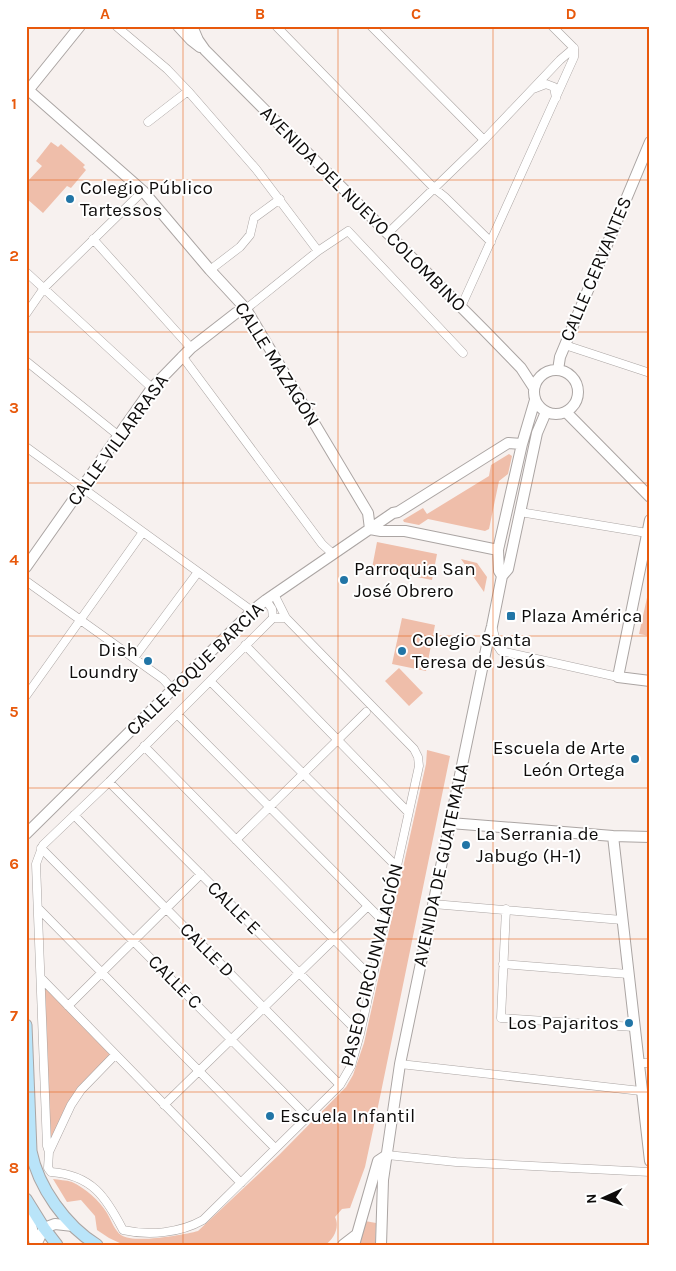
<svg xmlns="http://www.w3.org/2000/svg" width="676" height="1271" font-family="Karla,sans-serif">
<style>
.green{fill:#efbeaa}
.lines{fill:none;stroke-linecap:round;stroke-linejoin:round}
.minor-casing{stroke:#aba5a3;stroke-width:9}
.tertiary-casing{stroke:#aba5a3;stroke-width:12}
.secondary-casing{stroke:#aba5a3;stroke-width:13}
.minor{stroke:#fff;stroke-width:8}
.tertiary{stroke:#fff;stroke-width:10}
.secondary{stroke:#b9e4f9;stroke-width:11}
.grid{fill:none;stroke:#e8590c;stroke-width:1;stroke-opacity:0.55}
.poi-dot{fill:#2175a6;stroke:#fff;stroke-width:2}
.labels{text-anchor:middle;dominant-baseline:central;stroke-width:4;stroke-linejoin:round;paint-order:stroke}
.poi-label{font-size:19px;fill:#0e0c0b;stroke:#fff;text-anchor:start}
.street-label{font-size:19px;fill:#0e0c0b;stroke:#fff}
.neatline{fill:none;stroke:#e8590c;stroke-width:2}
.grid-label{font-size:16px;text-anchor:middle;font-weight:bold;fill:#e8590c}
</style>
<rect width="100%" height="100%" fill="#f7f1ef"/>
<path class="green" d="M51 142 58 147 61 144 85 165 83 167 86 170 71 188 67 186 43 213 26 198V183L42 166 36 161Z
M509 454 512 456 508 474 499 481 489 529 485 531 428 519 419 525 404 522 403 520 423 508 427 514 489 476 491 465Z
M377 542 437 554 432 580 372 568Z
M461 559 477 563 487 577 484 592Z
M650 584V636L639 634Z
M402 618 435 625 426 671 392 664Z
M399 668 423 693 409 706 385 681Z
M427 750 450 756 380 1097 365 1167 350 1208 342 1209 335 1217C340 1227 334 1239 325 1245H124L109 1238 97 1230 95 1216 81 1200 67 1202 53 1179C59 1180 66 1180 72 1182 85 1188 100 1201 107 1213 111 1220 115 1231 121 1235 134 1244 183 1235 198 1231L280 1154 346 1087 353 1075 364 1043 426 764Z
M44 986 111 1055 75 1092 65 1109 53 1138H49Z
M365 1221 376 1223 375 1245H359Z"/>
<g class="lines">
<defs>
<path id="minor" d="M116 26 167 69 188 91 256 169 318 251
M276 26 435 189 445 197 491 242
M371 26 484 140
M552 26 574 48
M533 89 546 84 554 87 556 98
M148 122 188 91
M387 234 484 140 560 60 574 48
M93 239 191 348
M210 270 240 247 250 235 254 218 280 199
M26 272 152 388
M461 307 574 57V48
M246 309 318 251 348 231 463 353
M26 314 44 288 143 191
M565 345 650 373
M182 356 322 544 333 554
M26 361 119 436
M26 447 252 611
M520 512 647 533
M26 581 163 679 173 690
M274 594 286 618 414 749 418 757 419 766 360 1034 351 1066 340 1085 203 1220C180 1233 149 1236 123 1230 106 1197 92 1175 51 1172L48 1168 49 1152 47 1146 36 864 43 845 109 782 273 618H286
M266 600 272 609 273 618
M492 626 497 645 501 651 618 677
M245 645 408 812
M134 658 198 572
M210 681 396 866
M26 696 143 532
M177 714 384 922
M144 746 372 978
M109 782 360 1034
M74 815 340 1085
M236 840 366 712
M41 848 308 1117
M433 904 622 920
M38 908 275 1148
M506 909 501 1018 634 1027
M503 964 628 974
M41 978 241 1183
M68 1006 201 874
M638 1063H650
M400 1064 641 1091
M164 1105 368 906
M49 1152 71 1105 81 1090 115 1055
M387 1155 456 1162 650 1172"/>
<path id="tertiary" d="M178 26 191 40 200 47
M192 26 198 40 205 50 485 331 521 368 534 388
M26 88 143 191 210 270 246 309 368 513 370 529
M26 93 80 26
M558 370 560 357 650 142
M534 392a22 22 0 1 1 44 0a22 22 0 1 1-44 0Z
M566 412 650 497
M650 520 618 677 650 681
M370 529 381 531H405L498 550
M26 567 152 388 191 348 236 313 246 309
M502 576 499 571 498 550 522 444 535 400
M450 823 613 836 650 837
M26 834 252 611 266 600 393 513 398 512 508 443 522 444
M613 836 650 1161
M27 1203 35 1245
M36 1245 44 1228 55 1224 73 1226
M343 1245 356 1235
M354 1245 378 1161 387 1155
M381 1245 383 1180 400 1064 487 645 492 626 502 576 508 569 537 433 546 412"/>
<path id="secondary" d="M26 1025 31 1151C38 1187 66 1226 97 1245
M26 1199 44 1228 57 1245"/>
</defs>
<use href="#minor" class="minor-casing"/>
<use href="#tertiary" class="tertiary-casing"/>
<use href="#secondary" class="secondary-casing"/>
<use href="#minor" class="minor"/>
<use href="#tertiary" class="tertiary"/>
<use href="#secondary" class="secondary"/>
</g>
<path class="grid" d="M183 26V1245M338 26V1245M493 26V1245M26 180H650M26 332H650M26 483H650M26 636H650M26 788H650M26 939H650M26 1092H650"/>
<g class="poi-dot">
<circle cx="70" cy="199" r="5"/>
<circle cx="344" cy="580" r="5"/>
<rect x="506" y="611" width="10" height="10" rx="2.5"/>
<circle cx="402" cy="651" r="5"/>
<circle cx="148" cy="661" r="5"/>
<circle cx="635" cy="759" r="5"/>
<circle cx="466" cy="845" r="5"/>
<circle cx="629" cy="1023" r="5"/>
<circle cx="270" cy="1116" r="5"/>
</g>
<g class="labels">
<g class="poi-label">
<text x="80" y="188">Colegio Público<tspan x="80" dy="22">Tartessos</tspan></text>
<text x="354" y="569">Parroquia San<tspan x="354" dy="22">José Obrero</tspan></text>
<text x="521" y="616">Plaza América</text>
<text x="412" y="640">Colegio Santa<tspan x="412" dy="22">Teresa de Jesús</tspan></text>
<text x="138" y="650" text-anchor="end">Dish<tspan x="138" dy="22">Loundry</tspan></text>
<text x="625" y="748" text-anchor="end">Escuela de Arte<tspan x="625" dy="22">León Ortega</tspan></text>
<text x="476" y="834">La Serrania de<tspan x="476" dy="22">Jabugo (H-1)</tspan></text>
<text x="619" y="1023" text-anchor="end">Los Pajaritos</text>
<text x="280" y="1116">Escuela Infantil</text>
</g>
<g class="street-label">
<text transform="translate(363 209) rotate(45)">AVENIDA DEL NUEVO COLOMBINO</text>
<text transform="translate(596 269) rotate(-67)">CALLE CERVANTES</text>
<text transform="translate(277 364) rotate(58)">CALLE MAZAGÓN</text>
<text transform="translate(118 440) rotate(-54)">CALLE VILLARRASA</text>
<text transform="translate(195 669) rotate(-44)">CALLE ROQUE BARCIA</text>
<text transform="translate(441 865) rotate(-78)">AVENIDA DE GUATEMALA</text>
<text transform="translate(234 908) rotate(45)">CALLE E</text>
<text transform="translate(207 950) rotate(45)">CALLE D</text>
<text transform="translate(372 965) rotate(-76)">PASEO CIRCUNVALACIÓN</text>
<text transform="translate(175 982) rotate(45)">CALLE C</text>
</g>
</g>
<rect width="676" height="1271" fill="none" stroke="#ffffff" stroke-width="55"/>
<g transform="translate(604 1198) rotate(267)" stroke="#ffffff" stroke-width="4" paint-order="stroke">
<path d="M0-4L9 19L0 12L-9 19Z" fill="#0e0c0b"/>
<text y="-8" font-size="14" font-weight="bold" text-anchor="middle" fill="#0e0c0b">N</text>
</g>
<rect x="28" y="28" width="620" height="1216" class="neatline"/>
<g class="grid-label">
<text x="105" y="19">A</text>
<text x="260" y="19">B</text>
<text x="416" y="19">C</text>
<text x="571" y="19">D</text>
<text x="14" y="109">1</text>
<text x="14" y="261">2</text>
<text x="14" y="413">3</text>
<text x="14" y="565">4</text>
<text x="14" y="717">5</text>
<text x="14" y="869">6</text>
<text x="14" y="1021">7</text>
<text x="14" y="1173">8</text>
</g>
</svg>
